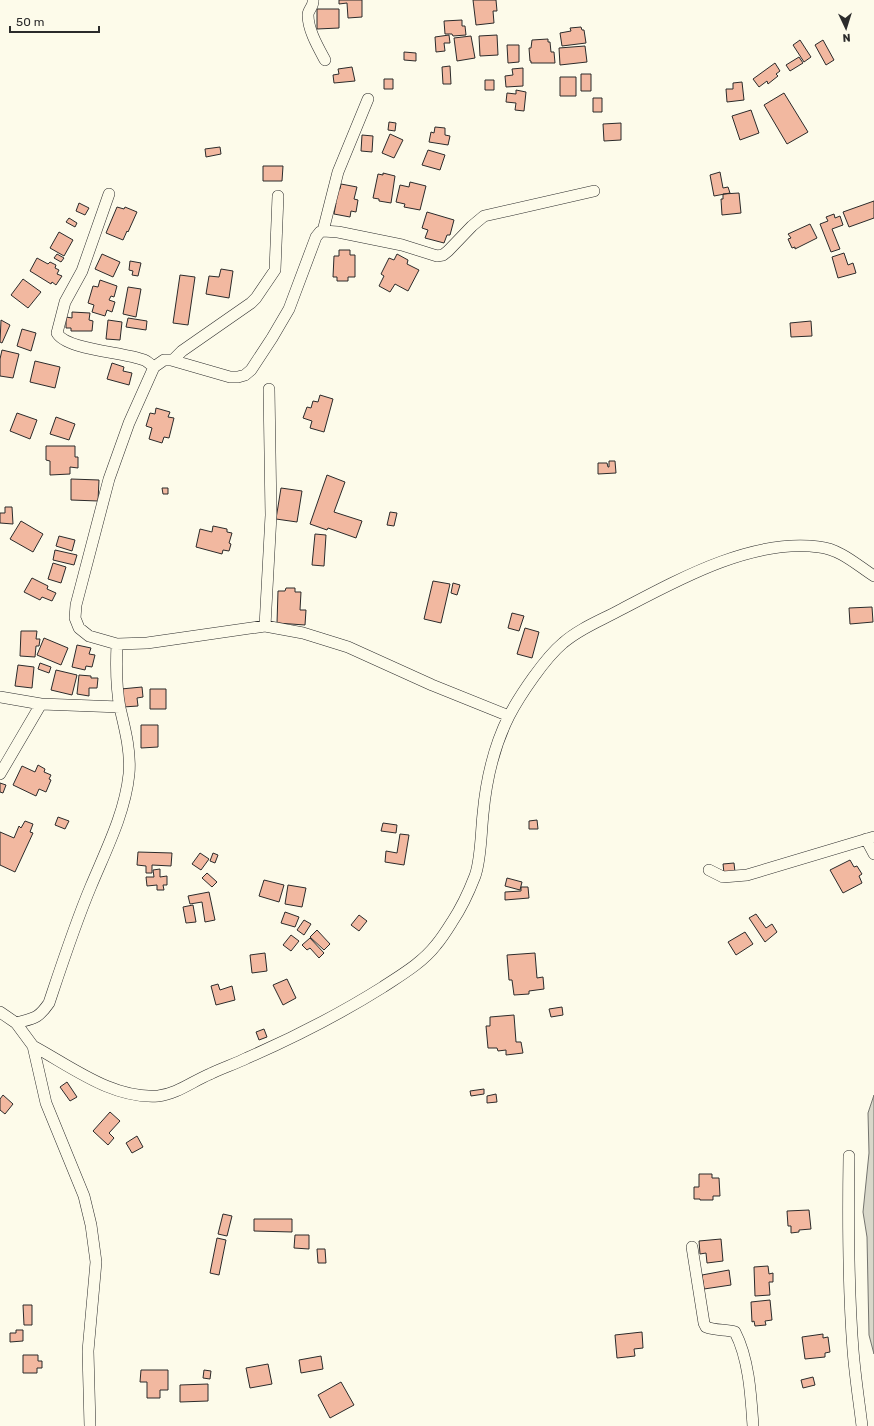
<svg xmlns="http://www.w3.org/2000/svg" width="874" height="1426" font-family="Rubik,sans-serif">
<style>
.water{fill:#d8d7c9;stroke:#74746e}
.building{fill:#f2b8a0;stroke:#2b2b2b}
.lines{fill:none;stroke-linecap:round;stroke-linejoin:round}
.street-casing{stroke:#2b2b2b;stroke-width:12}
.street{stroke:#fdfbea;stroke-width:11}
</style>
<rect width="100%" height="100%" fill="#fdfbea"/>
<path class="water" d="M874 1095V1354L869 1335 867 1237 863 1212 869 1153 868 1113Z"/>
<path class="building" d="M339 0H362V17L348 18 347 3 339 4Z
M473 0H496L497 11H493L494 23 476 25Z
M317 9H339V28L317 29Z
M462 20V26H465L466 35 453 36 452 34H445L444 21Z
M581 27 582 30H584L586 43 562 46 560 33 571 31 570 28Z
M449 35 450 43H444L445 51 436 52 435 37Z
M497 35 498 55 480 56 479 36Z
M471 36 475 58 457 61 454 38Z
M548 39V42H550L551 52H554L555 63H531V61H530L529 48H531L532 40Z
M800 40 811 57 804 62 793 45Z
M823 40 834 60 826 65 815 45Z
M507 45H519V62L508 63Z
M585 46 587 62 560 65 559 48Z
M404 52 416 53V61L404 60Z
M799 57 803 63 790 71 786 65Z
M775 63 780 71 776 74 778 76 768 84 767 81 759 87 753 79Z
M450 66 451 84H443L442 67Z
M352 67 355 81 334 83 333 75 339 74 338 69Z
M523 68V86L506 87 505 76 513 75 512 69Z
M581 74H591V91H581Z
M560 77H576V96H560Z
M384 79H393V89H384Z
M485 80H494V90H485Z
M742 82 744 100 727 102 726 89H733V83Z
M516 90 526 92 524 111 515 110 516 103 506 102 507 93 516 94Z
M784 93 808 132 787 144 764 105Z
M593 98H602V112H593Z
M751 110 759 133 740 140 732 116Z
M389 122 396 123 395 131 388 130Z
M621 123V140L604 141 603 124Z
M435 127 445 128V135L450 136 448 145 429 142 431 132 434 133Z
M390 134 403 140 394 158 382 153Z
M362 135 373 136 372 152 361 151Z
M220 147 221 154 206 157 205 149Z
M428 150 445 155 440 170 422 165Z
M263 166H283L282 181H263Z
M720 172 723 188 728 187 730 193 714 196 710 175Z
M383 173 395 176 391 203 379 201V199L373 198 378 174 383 175Z
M410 182 426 186 420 210 404 207 405 204 396 202 400 185 409 187Z
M341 184 357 187 354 199 358 200 356 212 351 211 350 217 334 214 336 203H333L336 188 340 189Z
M739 193 741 213 722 215 721 199H723V194Z
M874 201V218L849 227 843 212Z
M79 203 89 208 85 215 76 211Z
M117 207 124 209 125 207 137 212 128 232 127 231 123 240 106 233Z
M427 212 454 220 450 235H447L444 243 425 238 428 230 422 228Z
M834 214 835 218 840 216 843 225 832 229 840 249 831 252 820 224 828 221 826 217Z
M69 218 77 223 75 227 66 222Z
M810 224 817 238 795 249V247L792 248 788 239 791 238 788 234Z
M59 232 73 240 64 256 50 248Z
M339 250H350V255H355V277H348V281H337V277H333L334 256H339Z
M844 253 848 265 853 263 856 273 838 278 832 257Z
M57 254 64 258 61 262 54 258Z
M102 254 120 262 113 277 95 269Z
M397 254 408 260 407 264 419 270 408 291 395 284 390 292 379 286 384 276 381 274 389 258 394 260Z
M37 258 48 264 50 262 56 265 55 268 59 270 57 274 62 276 56 285 52 282 51 284 30 271Z
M130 261 141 263 138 276 132 275 133 271 129 270Z
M221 269 233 271 229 298 206 294 209 276 219 277Z
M180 275 195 277 188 325 173 323Z
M23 279 41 292 28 308 11 295Z
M100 280 117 286 114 297 111 296 109 300 115 302 112 312 107 310 105 316 92 312 94 305 88 303 93 286 98 287Z
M128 287 141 289 136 317 123 314Z
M72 312 90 313 89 320 93 321 92 331H71V328H66V317L72 318Z
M128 318 147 321 146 330 126 327Z
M1 320 10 325 2 343 0 342Z
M108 320 122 322 120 340 106 339Z
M811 321 812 336 791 337 790 323Z
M22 329 36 333 31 351 17 346Z
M2 350 19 354 13 378 0 376V359Z
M35 361 60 367 55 388 30 382Z
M112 363 124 367 123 371 132 373 129 385 107 379Z
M320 395 333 399 324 432 310 428 312 421 303 418 307 407 311 408 313 401 318 402Z
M156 408 170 412 168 417 174 418 169 438 164 437 162 443 149 439 152 428 146 426 150 413 155 414Z
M17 413 37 420 30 439 10 431Z
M56 417 75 424 69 440 50 434Z
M46 446H75V457H78V468L70 467V474L50 475V461L46 460Z
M609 461H615L616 473 598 474V463H607L608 467H609Z
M327 475 345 482 334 512 362 521 356 538 328 528 327 530 310 524Z
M71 479 99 480 98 501 71 500Z
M162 488H168V494H163Z
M281 488 302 491 297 522 276 519Z
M5 507H12L13 524 0 523V513H5Z
M390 512 397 513 394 526 387 525Z
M21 521 43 534 33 552 10 539Z
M213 526 227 529V532L232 533 229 543 231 544 229 551 223 550 222 554 196 547 200 529 212 532Z
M315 534 326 535 324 566 312 565Z
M59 536 75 540 72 551 56 546Z
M55 550 77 555 74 565 53 560Z
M53 563 66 567 61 583 48 579Z
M32 578 48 586 47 589 56 593 52 601 42 597 40 600 24 592Z
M433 581 450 584 441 623 424 619Z
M453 583 460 585 457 595 451 593Z
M286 588H295V592H301L300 610H306L305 625 277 623 278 591H285Z
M872 607 873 622 850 624 849 608Z
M512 613 524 616 519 631 508 628Z
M525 628 539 632 532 658 517 654Z
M21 631H37L36 639H40L39 646H36L35 657 20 656Z
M44 638 68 648 61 665 37 655Z
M77 645 91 648 89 654 95 655 92 667 86 666 85 670 72 667Z
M40 663 51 667 49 673 38 669Z
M18 665 34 667 32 688 15 686Z
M56 670 77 675 72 695 51 690Z
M79 675 91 676V678H98L97 688H89V696L77 694Z
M142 687 143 697 137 698 138 706 123 707 121 689Z
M150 689H166V709H150Z
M141 725H158V747L141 748Z
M38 765 45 769 44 772 51 775 49 779 51 780 46 792 39 789 36 796 13 785 22 766 35 772Z
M0 783 6 785 3 793 0 792Z
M58 817 69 821 65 829 55 825Z
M537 820 538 829H529V821Z
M25 821 33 824 30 832 33 833 15 872 0 865V832L14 838 19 826 21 828Z
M383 823 397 825 396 833 381 831Z
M400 834 409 835 404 865 385 862 386 851 397 853Z
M138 852 172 853 171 866 152 865V873H146V866L137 865Z
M200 853 209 859 201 870 192 864Z
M213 853 218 855 215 863 210 861Z
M850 860 854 867 857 866 862 874 859 876 862 883 843 893 830 870Z
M734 863 735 872 724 873 723 864Z
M160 869V877L167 876V885H163L164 890H157V885L147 886 146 877H154L153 870Z
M207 873 217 882 212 887 202 878Z
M507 878 522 882 520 890 505 886Z
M264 880 284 885 279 902 259 896Z
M288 885 306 888 302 907 285 904Z
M521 887H528L529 898 505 900V892L521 891Z
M209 892 215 920 205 922 202 902 190 904 188 896Z
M193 905 196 922 186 923 183 907Z
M285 912 299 917 295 927 281 923Z
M756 914 766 928 772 924 777 932 765 942 749 918Z
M359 915 367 921 359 931 351 925Z
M304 920 311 924 304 935 297 930Z
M317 930 330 944 324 950 310 937Z
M745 932 753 944 736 955 728 942Z
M291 935 299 941 291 951 283 945Z
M310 938 324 953 319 958 310 948 307 950 302 945Z
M265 953 267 971 252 973 250 955Z
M535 953 537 978 543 977 544 989 529 991V994L514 995 512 980H509L507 955Z
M287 979 296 998 283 1005 273 985Z
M218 984 220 990 232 986 235 1000 216 1005 211 986Z
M562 1007 563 1015 551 1017 549 1009Z
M514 1015 516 1042H521L523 1053 506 1055V1050L498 1051 497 1048H488L486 1026H490V1017Z
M264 1029 267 1037 259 1040 256 1032Z
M67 1082 77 1097 70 1101 60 1087Z
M484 1089V1094L471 1096 470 1091Z
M496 1094 497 1102 487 1103V1096Z
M3 1095 13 1104 5 1114 0 1110V1099Z
M110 1112 120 1121 109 1133 114 1138 108 1145 93 1131Z
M137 1136 143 1147 132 1153 126 1143Z
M699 1174H712V1178H719L720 1196H713V1200H700V1199H694V1187H699Z
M809 1210 811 1229 799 1230V1232L791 1233V1226H788L787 1211Z
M223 1214 232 1216 227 1236 218 1234Z
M254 1219H292V1232L254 1231Z
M295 1235H309V1249L294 1248Z
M217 1238 226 1240 219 1275 210 1273Z
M721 1239 723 1261 707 1263 706 1253 700 1254 699 1241Z
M317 1249H325L326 1263H318Z
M768 1266 769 1274 773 1273V1282H769L770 1295 755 1296 754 1267Z
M729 1270 731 1285 704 1289 702 1275Z
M770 1300 772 1320 765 1321 766 1325 755 1326 754 1321 752 1322 751 1302Z
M23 1305H32V1325H24Z
M16 1330H23V1341L10 1342V1333H16Z
M642 1332 643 1348 634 1349 635 1356 617 1358 615 1335Z
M823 1334V1338L828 1337 830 1352 825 1353V1357L805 1359 802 1337Z
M23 1355H38V1361H42V1368H37V1373H23Z
M321 1356 323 1369 301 1373 299 1360Z
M268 1364 272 1384 250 1388 246 1368Z
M141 1370H168V1390H160V1398H147V1382H140Z
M204 1370 211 1371 210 1379 203 1378Z
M813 1377 815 1385 803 1388 801 1380Z
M341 1382 354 1405 330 1418 318 1395Z
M208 1384V1401L180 1402V1385Z"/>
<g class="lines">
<defs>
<path id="street" d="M313 0C314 6 308 10 308 15 308 30 318 47 325 60
M109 194 82 271 65 302 57 333C66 350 125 352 144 360 147 361 151 365 154 367
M323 231 338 172 368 99
M173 360 182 351 251 303 256 298 275 270 278 196
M265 626 271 515 269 389
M0 697 41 704 120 707
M509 716 432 685 348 647 303 633 265 626 147 643 117 644 89 636 79 628 75 618 76 605 109 479 129 423 154 367 164 360H171L230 377H238L245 375 251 370 272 338 289 309 316 237 320 232 323 231 338 232 402 245 437 256 443 255 448 251 472 226 484 216 594 191
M0 774 41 704
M866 839 874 854
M709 870 723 877 747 875 874 837
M0 1012 16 1023 33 1046 46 1103 84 1196 91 1225 96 1262 88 1351 90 1426
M16 1023C34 1018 38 1019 49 1003 62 964 75 924 91 886 106 850 125 813 129 774 131 752 125 729 120 708 116 687 116 665 117 644
M33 1046C72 1067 112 1099 158 1096 177 1094 193 1081 210 1074 222 1068 235 1064 247 1058 293 1038 340 1014 383 987 401 975 422 963 436 945 442 938 447 930 452 922 460 910 470 889 475 876 481 860 481 832 483 814 486 781 494 746 509 716 520 695 545 658 563 643 580 628 602 620 622 609 679 579 753 538 819 547 840 549 857 565 874 576
M849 1156C848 1221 848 1286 853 1350 855 1376 859 1401 862 1426
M692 1247 704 1323 706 1327C716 1331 726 1329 735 1332 749 1359 751 1396 753 1426"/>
</defs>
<use href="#street" class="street-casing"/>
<use href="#street" class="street"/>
</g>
<g transform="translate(846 28) rotate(176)" stroke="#fdfbea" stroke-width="3" paint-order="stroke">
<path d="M0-3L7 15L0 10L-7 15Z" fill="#2b2b2b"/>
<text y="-6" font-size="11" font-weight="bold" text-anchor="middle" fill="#2b2b2b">N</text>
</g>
<path d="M10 26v6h89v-6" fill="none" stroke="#2b2b2b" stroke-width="2"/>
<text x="16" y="26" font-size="12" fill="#2b2b2b" stroke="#fdfbea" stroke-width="3" paint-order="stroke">50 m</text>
</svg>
